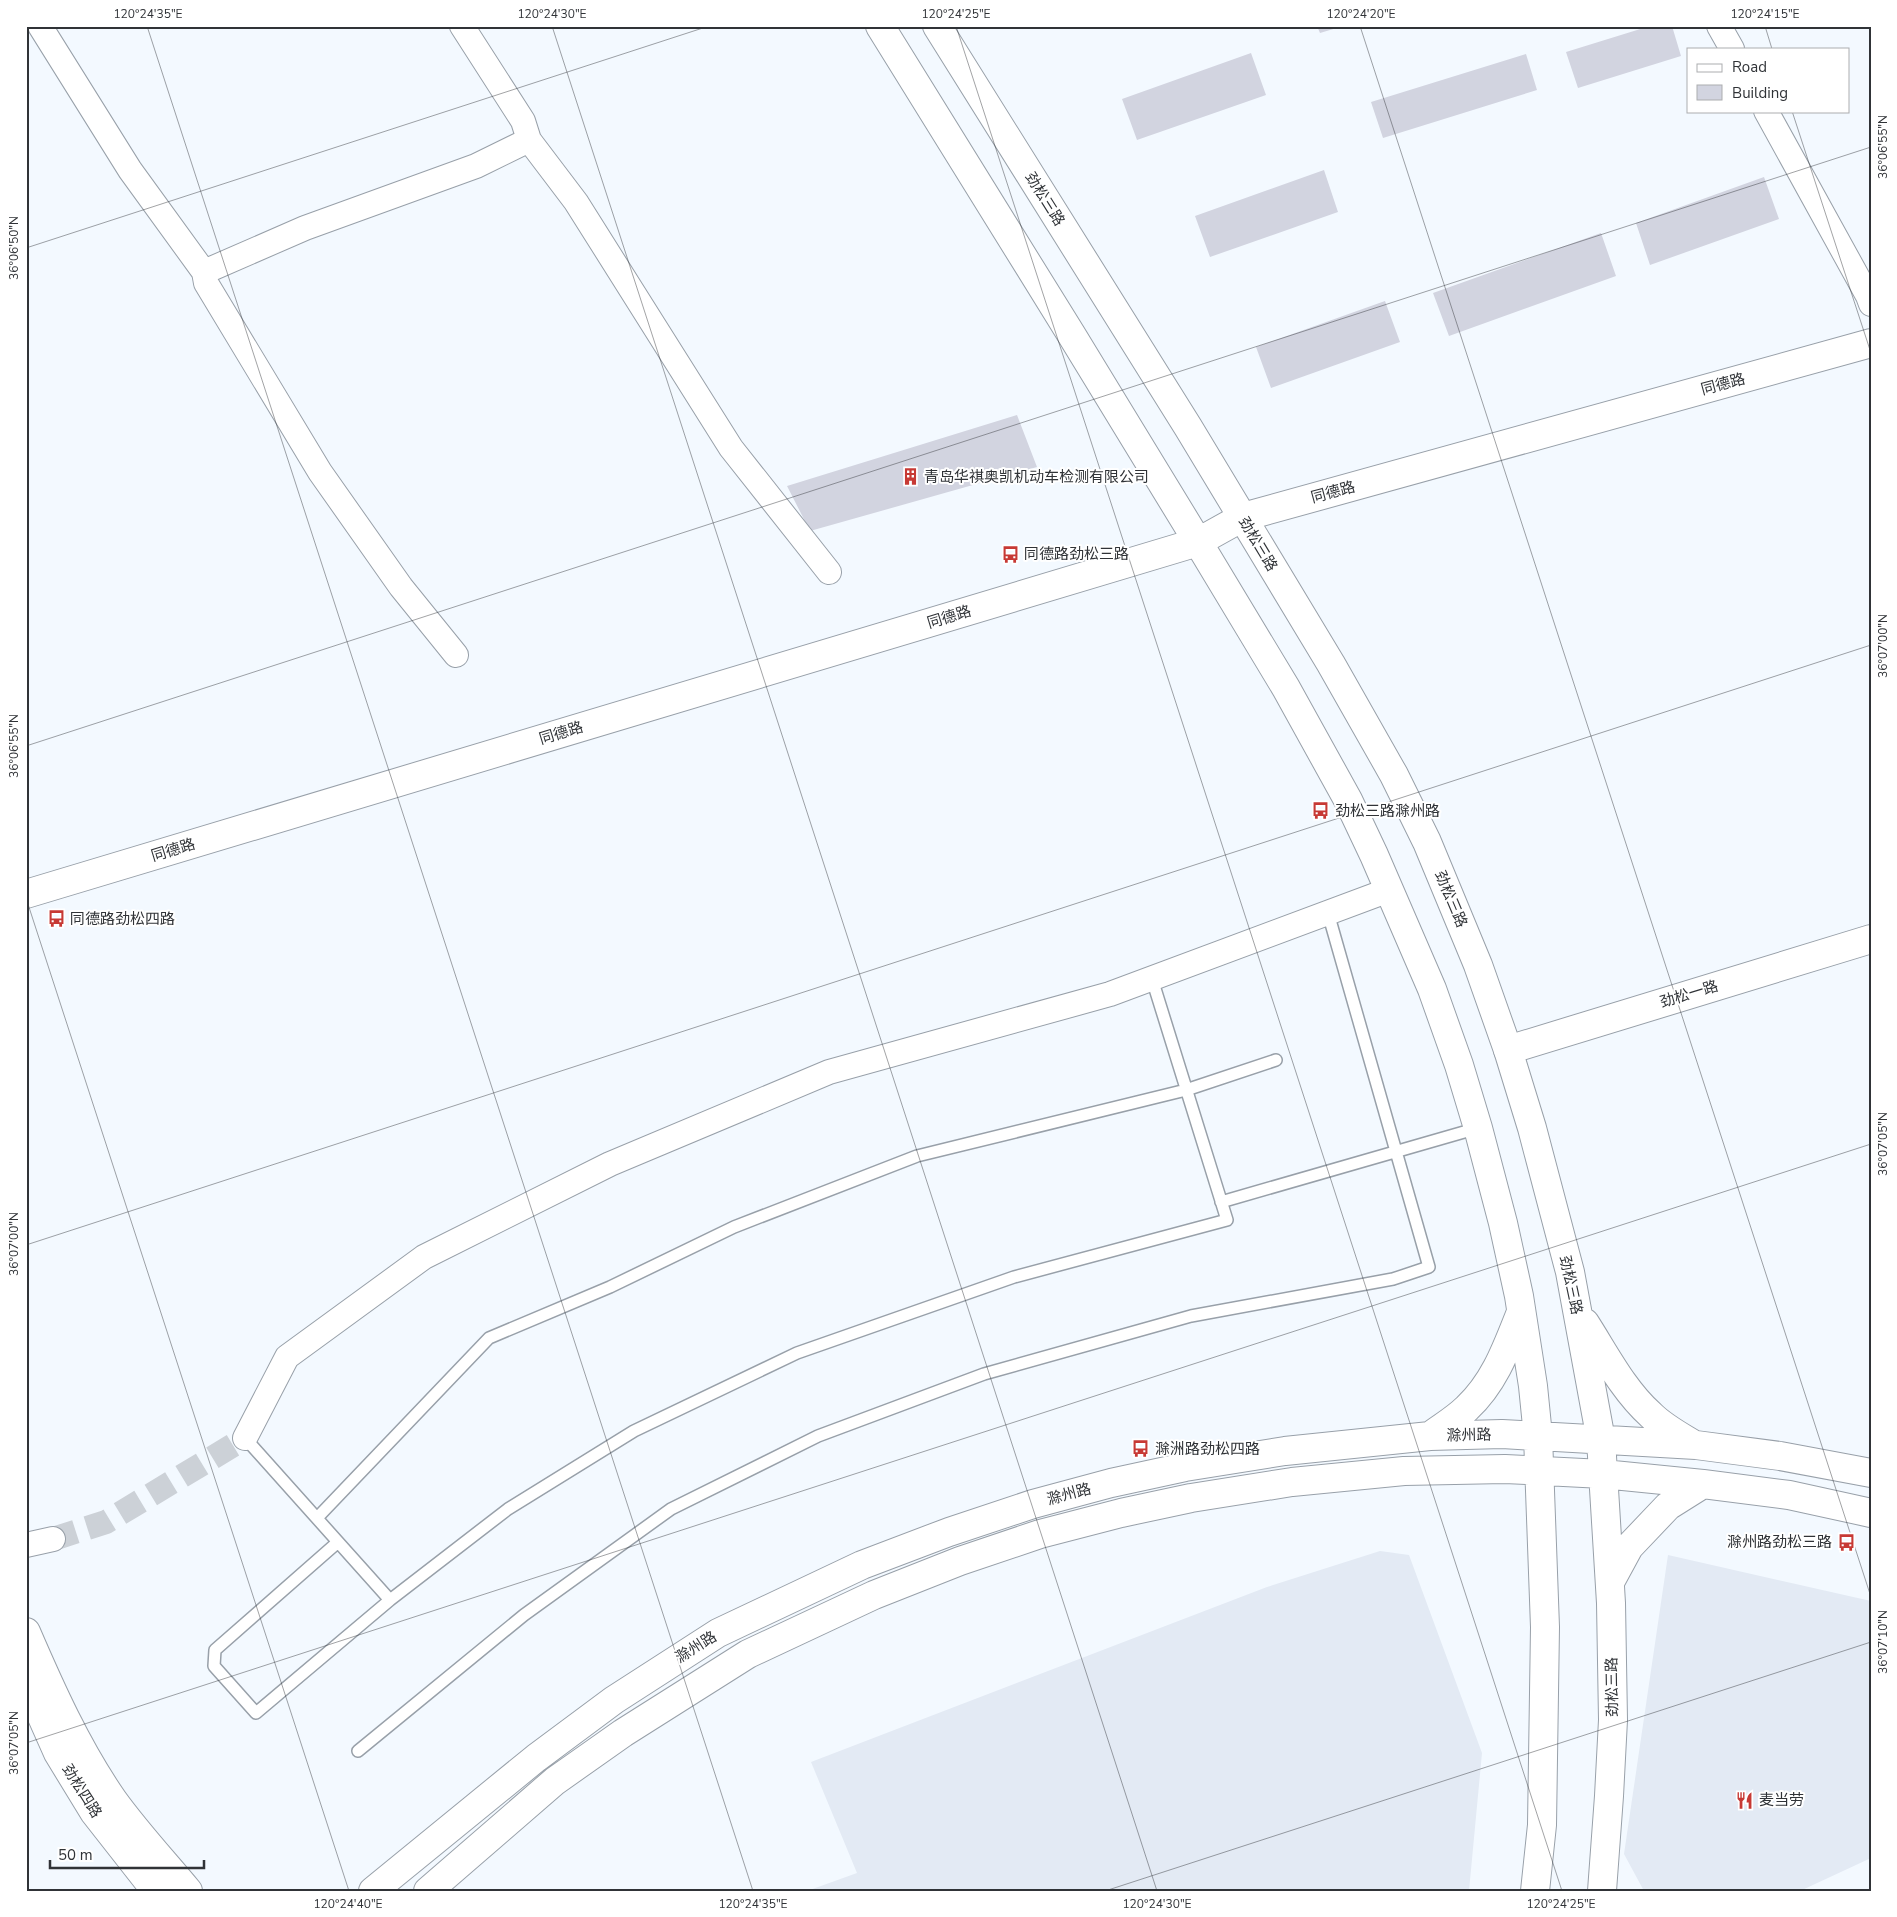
<svg xmlns="http://www.w3.org/2000/svg" width="1897" height="1917" font-family="'Nunito Sans','Noto Sans SC',sans-serif">
<style>
.built{fill:#e3eaf4}
.building{fill:#d2d4e0}
.lines{fill:none;stroke-linecap:round;stroke-linejoin:round}
.minor-tunnel{stroke:#ccd1d7;stroke-width:24;stroke-dasharray:24 12;stroke-linecap:butt}
.service-casing{stroke:#98a0a9;stroke-width:14}
.minor-casing{stroke:#98a0a9;stroke-width:26}
.tertiary-casing{stroke:#98a0a9;stroke-width:30}
.secondary-casing{stroke:#98a0a9;stroke-width:30}
.service{stroke:#fff;stroke-width:11}
.minor{stroke:#fff;stroke-width:24}
.tertiary{stroke:#fff;stroke-width:28}
.secondary{stroke:#fff;stroke-width:28}
.ticks{fill:none;stroke:#303337;stroke-width:1;stroke-opacity:0.45}
.labels{text-anchor:middle;dominant-baseline:central;stroke-width:4;stroke-linejoin:round;paint-order:stroke}
.street-label{font-size:15px;fill:#303337;stroke:#fff}
.poi-label{font-size:15px;fill:#303337;stroke:#fff;text-anchor:start}
.neatline{fill:none;stroke:#303337;stroke-width:2}
.ticks-label{font-size:12px;text-anchor:middle;fill:#303337}
</style>
<rect width="100%" height="100%" fill="#f3f9ff"/>
<path class="built" d="M1380 1551 1409 1555 1482 1753 1469 1891H807L857 1873 811 1762 1267 1587Z
M1668 1555 1871 1601V1858L1800 1891H1644L1624 1854Z"/>
<path class="building" d="M1317 26H1340V27L1320 33Z
M1650 26H1672L1681 56 1578 88 1566 52Z
M1251 53 1266 95 1137 140 1122 99Z
M1526 54 1537 90 1383 138 1371 102Z
M1324 170 1338 212 1210 257 1195 216Z
M1764 177 1779 219 1650 265 1636 223Z
M1601 233 1616 276 1449 336 1433 293Z
M1385 301 1400 342 1271 388 1256 347Z
M1017 415 1037 467 810 531 787 486Z"/>
<g class="lines">
<path class="minor-tunnel" d="M53 1539 106 1522 245 1438"/>
<defs>
<path id="service" d="M1221 1202 1478 1128
M245 1438 390 1600
M317 1518 489 1338 610 1287 734 1227 917 1156 1186 1090 1276 1060
M338 1542 215 1650 214 1666 256 1713 390 1600 508 1509 634 1431 797 1353 1014 1277 1227 1220 1152 979
M358 1751 524 1615 671 1509 818 1436 984 1374 1191 1316 1393 1279 1429 1267 1328 913"/>
<path id="minor" d="M40 26 130 170 204 272 206 283 320 472 401 587 456 655
M462 26 523 121 529 140 576 202 731 448 829 572
M1719 26 1732 49
M1766 111 1868 296 1871 304
M204 272 305 228 476 166 529 140
M245 1438 287 1357 424 1257 610 1164 829 1072 1110 994 1389 890
M26 1545 53 1539"/>
<path id="tertiary" d="M26 894 1198 542 1243 517 1871 343
M1508 1050 1871 939
M26 1632C51 1690 77 1748 113 1800 136 1832 163 1861 188 1891
M26 1681 58 1753 94 1812 156 1891"/>
<path id="secondary" d="M880 26 1071 334 1198 542 1286 688 1348 800 1374 855 1432 989 1459 1065 1478 1128 1503 1223 1519 1296 1533 1386 1538 1436 1545 1627 1542 1825 1535 1891
M937 26 1188 427 1331 664 1394 775 1427 842 1478 965 1508 1050 1532 1128 1570 1272 1601 1440 1611 1603 1613 1720 1609 1796 1602 1891
M1585 1323C1605 1354 1623 1390 1651 1415 1663 1427 1678 1435 1693 1444
M1430 1436C1442 1427 1456 1419 1467 1408 1495 1382 1507 1347 1521 1312
M1610 1582 1629 1547 1668 1506 1703 1484
M373 1891 536 1758 614 1700 718 1633 862 1565 949 1532 1033 1504 1111 1483 1185 1467 1285 1451 1430 1436 1502 1434 1696 1445 1780 1456 1871 1473
M428 1891 555 1781 623 1733 748 1654 874 1595 960 1561 1040 1534 1121 1513 1191 1498 1292 1482 1404 1471 1505 1469 1603 1474 1703 1484 1789 1495 1871 1513"/>
</defs>
<use href="#service" class="service-casing"/>
<use href="#minor" class="minor-casing"/>
<use href="#tertiary" class="tertiary-casing"/>
<use href="#secondary" class="secondary-casing"/>
<use href="#service" class="service"/>
<use href="#minor" class="minor"/>
<use href="#tertiary" class="tertiary"/>
<use href="#secondary" class="secondary"/>
</g>
<path class="ticks" d="M147 26 753 1891M552 26 1157 1891M956 26 1562 1891M1360 26 1871 1597M1765 26 1772 49M1792 111 1871 353M26 248 709 26M26 746 1871 147M26 898 349 1891M26 1245 1871 645M26 1743 1871 1144M1105 1891 1871 1642"/>
<defs>
<symbol id="building-bare" viewBox="-9 -9 18 18"><path d="M-4-6H4V6H1V3H-1V6H-4ZM-2.5-4.3h1.7v1.8h-1.7ZM.8-4.3h1.7v1.8H.8ZM-2.5-1h1.7V.8h-1.7ZM.8-1h1.7V.8H.8Z" fill="#c73934" stroke="#fff" stroke-width="2.5" paint-order="stroke"/></symbol>
<symbol id="bus-bare" viewBox="-9 -9 18 18"><path d="M-5-6H5V4H4V6H2V4H-2V6H-4V4H-5ZM-3.5-4V0h7V-4ZM-3.5 1.2v1.5H-2V1.2ZM2 1.2v1.5H3.5V1.2Z" fill="#c73934" stroke="#fff" stroke-width="2.5" paint-order="stroke"/></symbol>
<symbol id="restaurant-bare" viewBox="-9 -9 18 18"><path d="M-5-6h1v4h1v-4h1v4h1v-4h1v5L-1.5 .5V6h-2V.5L-5-1ZM5-6V6H3V1.5H1.5Q1.5-4 5-6Z" fill="#c73934" stroke="#fff" stroke-width="2.5" paint-order="stroke"/></symbol>
</defs>
<g fill-rule="evenodd">
<use href="#building-bare" x="898" y="464" width="25" height="25"/>
<use href="#bus-bare" x="998" y="542" width="25" height="25"/>
<use href="#bus-bare" x="1308" y="798" width="25" height="25"/>
<use href="#bus-bare" x="44" y="906" width="25" height="25"/>
<use href="#bus-bare" x="1128" y="1436" width="25" height="25"/>
<use href="#bus-bare" x="1834" y="1530" width="25" height="25"/>
<use href="#restaurant-bare" x="1732" y="1788" width="25" height="25"/>
</g>
<g class="labels">
<g class="street-label">
<text transform="translate(1045 199) rotate(58)">劲松三路</text>
<text transform="translate(1723 384) rotate(-15)">同德路</text>
<text transform="translate(1333 492) rotate(-15)">同德路</text>
<text transform="translate(1258 544) rotate(59)">劲松三路</text>
<text transform="translate(949 617) rotate(-17)">同德路</text>
<text transform="translate(561 733) rotate(-17)">同德路</text>
<text transform="translate(173 850) rotate(-17)">同德路</text>
<text transform="translate(1451 899) rotate(67)">劲松三路</text>
<text transform="translate(1689 994) rotate(-17)">劲松一路</text>
<text transform="translate(1571 1285) rotate(78)">劲松三路</text>
<text transform="translate(1469 1435) rotate(-1)">滁州路</text>
<text transform="translate(1069 1494) rotate(-15)">滁州路</text>
<text transform="translate(696 1647) rotate(-32)">滁州路</text>
<text transform="translate(1612 1687) rotate(-91)">劲松三路</text>
<text transform="translate(82 1791) rotate(58)">劲松四路</text>
</g>
<g class="poi-label">
<text x="924" y="477">青岛华祺奥凯机动车检测有限公司</text>
<text x="1024" y="554">同德路劲松三路</text>
<text x="1335" y="811">劲松三路滁州路</text>
<text x="70" y="919">同德路劲松四路</text>
<text x="1155" y="1449">滁洲路劲松四路</text>
<text x="1832" y="1542" text-anchor="end">滁州路劲松三路</text>
<text x="1759" y="1800">麦当劳</text>
</g>
</g>
<rect width="1897" height="1917" fill="none" stroke="#ffffff" stroke-width="55"/>
<rect x="1687" y="48" width="162" height="65" fill="#ffffff" stroke="#acadaf"/>
<rect x="1697" y="64" width="25" height="8" fill="#ffffff" stroke="#acadaf"/>
<text x="1732" y="72" font-size="15" fill="#303337">Road</text>
<rect x="1697" y="85" width="25" height="15" fill="#d2d4e0" stroke="#acadaf"/>
<text x="1732" y="98" font-size="15" fill="#303337">Building</text>
<path d="M50 1860v8h154v-8" fill="none" stroke="#303337" stroke-width="2.5"/>
<text x="58" y="1860" font-size="15" fill="#303337" stroke="#ffffff" stroke-width="4" paint-order="stroke">50 m</text>
<rect x="28" y="28" width="1842" height="1862" class="neatline"/>
<g class="ticks-label">
<text x="148" y="18">120°24'35"E</text>
<text x="552" y="18">120°24'30"E</text>
<text x="956" y="18">120°24'25"E</text>
<text x="1361" y="18">120°24'20"E</text>
<text x="1765" y="18">120°24'15"E</text>
<text transform="translate(1883 147) rotate(-90)" y="4">36°06'55"N</text>
<text transform="translate(14 248) rotate(-90)" y="4">36°06'50"N</text>
<text transform="translate(1883 646) rotate(-90)" y="4">36°07'00"N</text>
<text transform="translate(14 746) rotate(-90)" y="4">36°06'55"N</text>
<text transform="translate(1883 1144) rotate(-90)" y="4">36°07'05"N</text>
<text transform="translate(14 1244) rotate(-90)" y="4">36°07'00"N</text>
<text transform="translate(1883 1642) rotate(-90)" y="4">36°07'10"N</text>
<text transform="translate(14 1743) rotate(-90)" y="4">36°07'05"N</text>
<text x="348" y="1908">120°24'40"E</text>
<text x="753" y="1908">120°24'35"E</text>
<text x="1157" y="1908">120°24'30"E</text>
<text x="1561" y="1908">120°24'25"E</text>
</g>
</svg>
